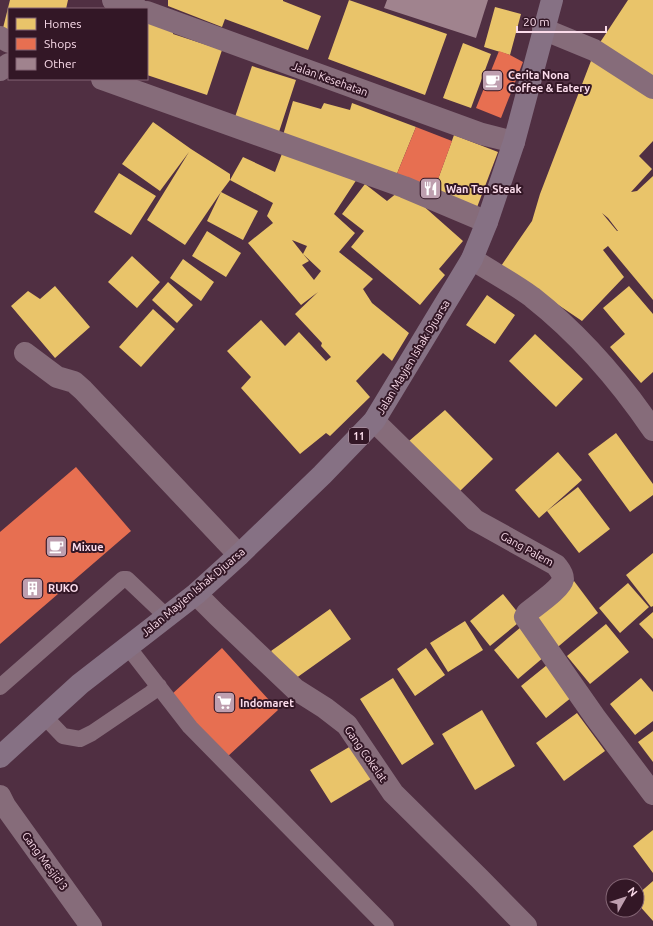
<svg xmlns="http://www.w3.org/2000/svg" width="653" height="926" font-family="Ubuntu,sans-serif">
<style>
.homes{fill:#e9c46a;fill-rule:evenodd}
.shops{fill:#e76f51}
.building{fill:#a0838e}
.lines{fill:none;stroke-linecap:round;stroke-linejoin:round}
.lane{stroke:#866c7a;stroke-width:16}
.street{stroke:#866c7a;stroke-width:22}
.primary{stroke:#867184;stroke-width:22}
.labels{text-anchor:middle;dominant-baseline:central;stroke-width:4;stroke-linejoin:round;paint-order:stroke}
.shield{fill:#331726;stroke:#bea0af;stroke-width:1}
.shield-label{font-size:10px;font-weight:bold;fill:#fadbea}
.poi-label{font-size:11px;font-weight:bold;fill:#fadbea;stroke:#331726;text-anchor:start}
.street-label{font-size:11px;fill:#fadbea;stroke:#331726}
</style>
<rect width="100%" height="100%" fill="#502f42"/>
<path class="homes" d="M10 0H68L66 9H9V34L2 32Z
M168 0H283V1L321 16 308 50 225 19 222 27 168 6Z
M349 0 447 34 425 95 328 59Z
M628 0H653V82L597 47Z
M495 7 521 14 510 55 484 47Z
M147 21 173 30V34L222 50 207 95 147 75Z
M463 43 491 54 471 108 443 98Z
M594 53 653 94V141L639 156 652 169 631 192 637 191 653 176V300L608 246 603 250 624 277 582 321 501 266 532 221 540 194ZM602 213 608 218 618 231H617Z
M252 66 296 80 278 135 234 120Z
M293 101 321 109 324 103 350 110 352 103 416 127 394 181 281 142Z
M153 122 191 149 230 174V180L221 192 258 211 243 240 207 221 221 192 185 245 147 220 189 152 160 191 122 164Z
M454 135 498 152 476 210 433 193Z
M283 151 357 179 334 214 355 233 339 252 373 279 363 289 372 303 409 333 392 361 383 353 356 381 370 397 330 436 326 433 300 454 241 388 251 377 227 351 261 320 285 346 299 332 326 361 331 357 321 346 322 343 295 314 318 292 301 305 248 243 273 223 267 216 273 203 230 180 243 157 275 172ZM292 240 307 246 303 254ZM303 254 321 271 314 280 302 265 309 261Z
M119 173 156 196 131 235 94 212Z
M365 184 387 201 403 188 463 241 439 269 445 275 420 305 351 247 364 231 342 214Z
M207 231 241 253 226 277 192 256Z
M132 256 160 282 137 308 108 282Z
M183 259 214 282 201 301 170 278Z
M168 282 193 305 177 323 152 300Z
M55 286 90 327 55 358 11 306 28 291 40 299Z
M629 286 653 314V372L641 383 610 347 625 334 603 308Z
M487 295 515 315 495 344 466 325Z
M153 309 175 329 141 367 119 347Z
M535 334 583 379 556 407 509 361Z
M445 410 493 459 459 492 409 441Z
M616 433 653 484V495L630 512 588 454Z
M558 452 582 480 539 518 515 490Z
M578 487 610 529 579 553 547 511Z
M653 553V606L651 607 626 575Z
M574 581 598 613 553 651 529 617Z
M628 583 649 607 620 633 599 608Z
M503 594 523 619 490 646 470 621Z
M330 609 351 639 292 681 271 651Z
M653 612V639L639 624Z
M465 621 483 650 448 672 430 643Z
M606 624 629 652 590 684 567 656Z
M521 627 544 657 518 679 494 650Z
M426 648 445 675 415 696 397 669Z
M547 665 572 697 546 718 521 686Z
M393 678 434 744 402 765 360 699Z
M641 678 653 692V721L635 735 610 704Z
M482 710 515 766 475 790 442 734Z
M577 713 605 751 564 781 536 743Z
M653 731V762L638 742Z
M356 743 376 776 331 803 310 770Z
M653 830V873L633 846Z
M653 881V921L637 903V895Z"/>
<path class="shops" d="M499 51 510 55 523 62 501 118 476 108Z
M416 127 452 141 433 193 394 181Z
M76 467 131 531 0 644V532Z
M222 648 278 710 227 757 171 695Z"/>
<path class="building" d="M387 0H488L476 38 384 8Z"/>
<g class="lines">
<path class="lane" d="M128 647 190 727 386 926
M0 687 123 579H127L166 616
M44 716 63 736 80 739 92 733 151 693 159 686"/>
<path class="street" d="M113 0 138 9
M147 12 482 134 514 142
M543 29 594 50 653 88
M0 37 9 42
M0 70 9 64
M102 79 404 187 487 222
M472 259C492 272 513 283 532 297 579 334 619 380 653 430
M25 353 57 377 74 382 83 390 239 555
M374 421 475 520 556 565C559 569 563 573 563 579 561 589 535 606 527 613L525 617 595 717 653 794
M196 594 217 615 295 689 325 708 347 725 393 793 480 879 526 926
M0 796 5 806 91 926"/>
<path class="primary" d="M0 757 80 684 196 594 239 555 322 475 374 421 472 259 487 222 514 142 552 0"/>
</g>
<defs>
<symbol id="cafe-square" viewBox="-11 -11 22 22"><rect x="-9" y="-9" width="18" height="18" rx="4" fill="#be9faf" stroke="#331726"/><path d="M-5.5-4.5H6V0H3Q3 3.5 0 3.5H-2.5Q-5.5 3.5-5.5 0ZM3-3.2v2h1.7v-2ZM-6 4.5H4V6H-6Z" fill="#fff"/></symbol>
<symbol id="restaurant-square" viewBox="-11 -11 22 22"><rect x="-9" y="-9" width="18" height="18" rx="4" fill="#be9faf" stroke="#331726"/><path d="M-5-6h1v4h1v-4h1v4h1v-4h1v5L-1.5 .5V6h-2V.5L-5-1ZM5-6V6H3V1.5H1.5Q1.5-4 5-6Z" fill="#fff"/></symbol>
<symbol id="building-square" viewBox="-11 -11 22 22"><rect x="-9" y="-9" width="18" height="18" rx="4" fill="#be9faf" stroke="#331726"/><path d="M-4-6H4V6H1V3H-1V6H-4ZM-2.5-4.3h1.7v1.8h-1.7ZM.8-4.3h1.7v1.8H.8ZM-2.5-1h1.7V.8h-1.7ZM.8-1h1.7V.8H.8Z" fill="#fff"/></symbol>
<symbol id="supermarket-square" viewBox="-11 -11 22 22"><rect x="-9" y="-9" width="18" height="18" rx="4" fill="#be9faf" stroke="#331726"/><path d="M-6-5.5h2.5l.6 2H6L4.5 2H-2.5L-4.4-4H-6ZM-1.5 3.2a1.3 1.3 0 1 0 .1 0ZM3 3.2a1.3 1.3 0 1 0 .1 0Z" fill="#fff"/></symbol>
</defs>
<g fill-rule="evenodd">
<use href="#cafe-square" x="480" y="68" width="25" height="25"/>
<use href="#restaurant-square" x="418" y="176" width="25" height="25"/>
<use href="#cafe-square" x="44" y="534" width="25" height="25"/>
<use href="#building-square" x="20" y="576" width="25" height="25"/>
<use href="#supermarket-square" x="212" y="690" width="25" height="25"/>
</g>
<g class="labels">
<rect class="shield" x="349" y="428" width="20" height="16" rx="3"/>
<g class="shield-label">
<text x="359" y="436">11</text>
</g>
<g class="poi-label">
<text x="508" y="75">Cerita Nona<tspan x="508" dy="13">Coffee &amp; Eatery</tspan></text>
<text x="446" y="189">Wan Ten Steak</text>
<text x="72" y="547">Mixue</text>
<text x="48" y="588">RUKO</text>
<text x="240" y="703">Indomaret</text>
</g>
<g class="street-label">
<text transform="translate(330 79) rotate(20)">Jalan Kesehatan</text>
<text transform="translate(413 357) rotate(-59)">Jalan Mayjen Ishak Djuarsa</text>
<text transform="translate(527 549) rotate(29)">Gang Palem</text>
<text transform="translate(193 592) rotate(-40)">Jalan Mayjen Ishak Djuarsa</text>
<text transform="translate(366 754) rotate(55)">Gang Cokelat</text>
<text transform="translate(45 861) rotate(54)">Gang Mesjid 3</text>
</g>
</g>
<rect x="8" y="8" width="140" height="72" fill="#331726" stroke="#836574"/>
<rect x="16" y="18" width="20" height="12" fill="#e9c46a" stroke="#836574"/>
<text x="44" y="28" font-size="12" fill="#fadbea">Homes</text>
<rect x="16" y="38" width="20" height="12" fill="#e76f51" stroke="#836574"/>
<text x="44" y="48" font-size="12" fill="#fadbea">Shops</text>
<rect x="16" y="58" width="20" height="12" fill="#a0838e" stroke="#836574"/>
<text x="44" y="68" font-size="12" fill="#fadbea">Other</text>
<g transform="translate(625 898) rotate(51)"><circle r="19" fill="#331726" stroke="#836574"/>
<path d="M0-3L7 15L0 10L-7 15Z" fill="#be9faf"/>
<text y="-6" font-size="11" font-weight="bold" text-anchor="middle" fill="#fadbea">N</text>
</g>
<path d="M517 26v6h89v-6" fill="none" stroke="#fadbea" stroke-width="2"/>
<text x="523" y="26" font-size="12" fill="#fadbea" stroke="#331726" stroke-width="3" paint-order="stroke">20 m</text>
</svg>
